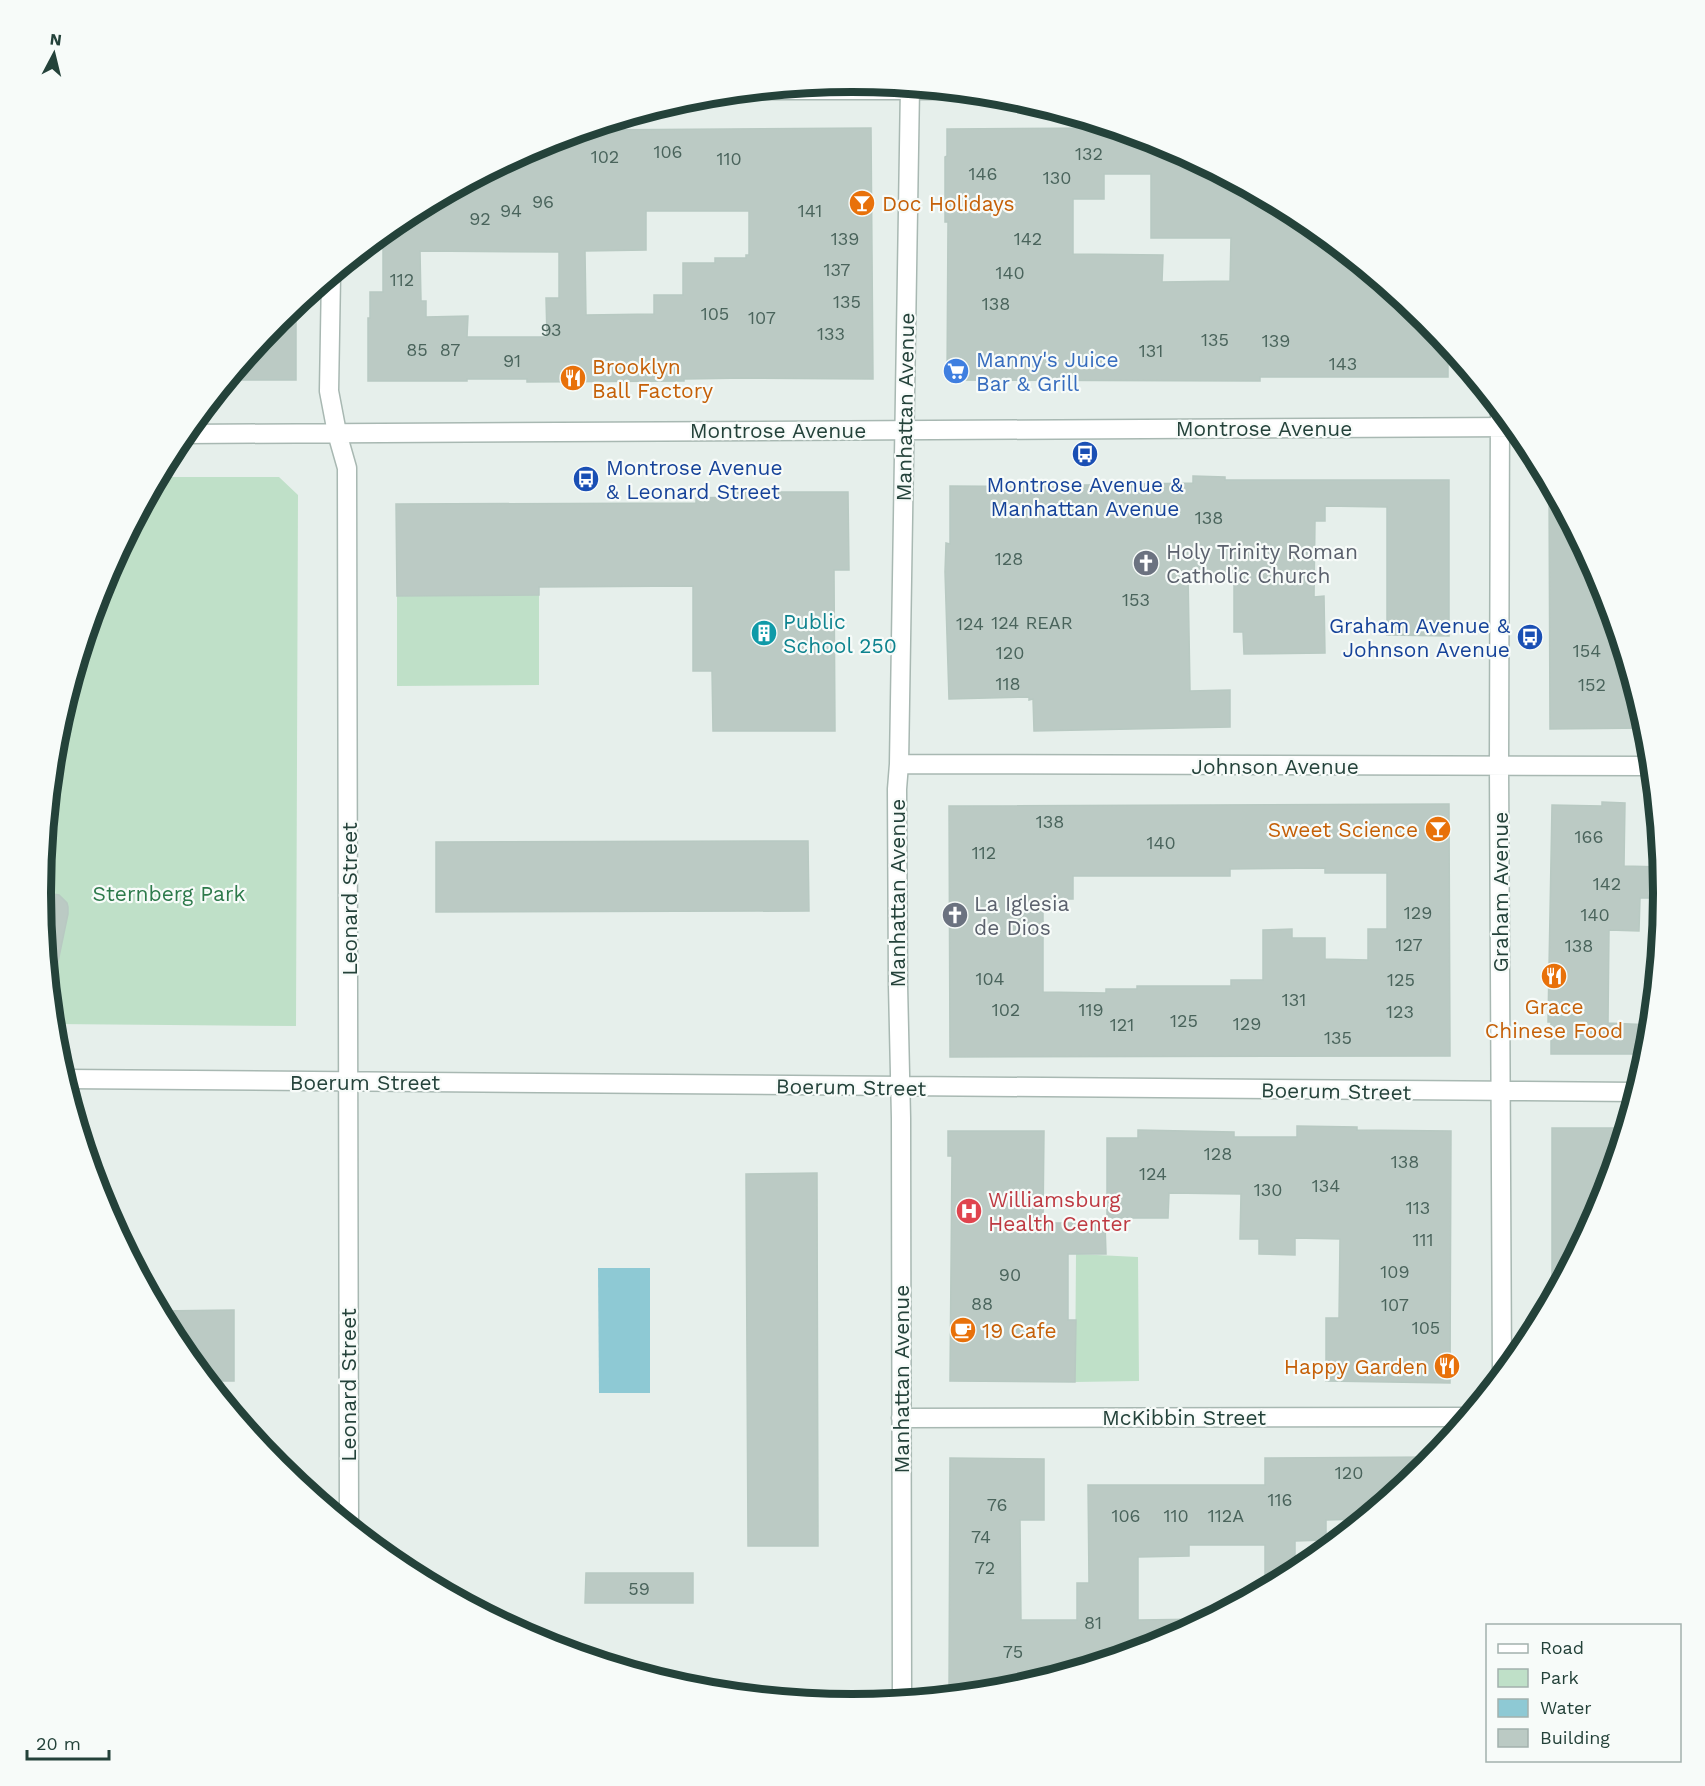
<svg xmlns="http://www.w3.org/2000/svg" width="1705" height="1786" font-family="'Work Sans',sans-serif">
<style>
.green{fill:#bfe0c8}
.water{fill:#8ec9d4}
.building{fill:#bbcac4;stroke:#b8c9c2;stroke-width:1.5;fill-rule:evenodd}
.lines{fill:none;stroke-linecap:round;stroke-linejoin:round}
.street-casing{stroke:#a8b8b2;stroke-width:21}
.street{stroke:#fff;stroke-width:18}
.labels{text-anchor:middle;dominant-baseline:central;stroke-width:4.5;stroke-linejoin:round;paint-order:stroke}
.number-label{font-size:18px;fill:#4a645c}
.food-label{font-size:21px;fill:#c56008;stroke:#f7fbf9;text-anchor:start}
.shop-label{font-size:21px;fill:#366cbe;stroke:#f7fbf9;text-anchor:start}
.street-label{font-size:21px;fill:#24423a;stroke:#f7fbf9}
.transit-label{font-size:21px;fill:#164399;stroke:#f7fbf9;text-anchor:start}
.worship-label{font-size:21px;fill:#5b616d;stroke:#f7fbf9;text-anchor:start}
.culture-label{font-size:21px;fill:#0d838f;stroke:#f7fbf9;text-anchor:start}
.park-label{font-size:21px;fill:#2d7a4b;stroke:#f7fbf9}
.health-label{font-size:21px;fill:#be3a42;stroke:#f7fbf9;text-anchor:start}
.rim{fill:none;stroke:#24423a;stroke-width:8}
</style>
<rect width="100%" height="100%" fill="#e6efeb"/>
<path class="green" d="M159 477H279L298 495 296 1026 53 1024 41 893 56 734 102 582Z
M539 595V685L397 686V596Z
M1076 1254 1138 1257 1139 1381 1075 1382Z"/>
<path class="water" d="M598 1268H650V1393H599Z"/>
<path class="building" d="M871 128 873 379 746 378 684 379V381L527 382V379H467V381H368V318H370V292H383V233L402 218 542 143 585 130ZM646 211H749V255H746V258H715V263H683V295H654V314L586 315 585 251 646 250ZM420 251 559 252V298H546L547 337H467L468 316 426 317V301H421Z
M1104 128V132H1128L1164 143 1304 218 1427 319 1448 344V377H1260V381L947 380 948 222H945V157L947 156V129ZM1104 174H1151V238H1231L1230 281 1162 282 1163 255 1073 254V199H1104Z
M296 305V380H228L279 319Z
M1193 476 1225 477V480H1449V636L1387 635V507L1325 506V521H1315L1314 597 1324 596 1325 653 1244 654 1243 632H1234V573H1188L1190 691 1230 690V727L1034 731 1033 699 1029 700V697L949 699 945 572 946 543 950 544V486L1084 487V485L1193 483Z
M1549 483 1603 583 1647 728 1550 729Z
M734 492H848L849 570H834L835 731H713L712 671H693V586L539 587V595L397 596 396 504 696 503V498L734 497Z
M1602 802 1625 803 1624 866 1662 867 1664 898H1640L1639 931 1609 930 1608 1023 1652 1025 1649 1052 1648 1054H1551V1022H1548L1552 805 1602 806Z
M1449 804 1450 1056 950 1057 949 806ZM1325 868V873H1387V929H1368V960L1325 959V938H1292V929L1263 930V980H1231V986H1137V989H1106V993L1043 992V899H1073V876H1230V869Z
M808 841 809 911 436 912V842Z
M41 892 59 895 67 903 68 907V914L54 981H49Z
M1297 1126 1357 1127V1130L1451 1131 1450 1383 1326 1381V1318H1339L1340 1239 1295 1238V1255L1259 1254V1239H1240L1241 1194 1169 1193 1168 1218H1107V1138H1138V1130L1234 1132V1137H1297Z
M1552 1128H1626L1603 1204 1552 1298Z
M948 1131H1044L1043 1223H1105L1106 1254H1068V1320H1076L1075 1382 950 1381 952 1156H948Z
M817 1173 818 1546H748L746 1174Z
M234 1310V1381H208L177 1344 160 1311Z
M1435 1457 1426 1467 1363 1519 1326 1520V1540L1295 1541V1573L1265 1589V1545H1189V1556L1138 1557V1620L1208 1619 1163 1643 1037 1681H980V1692L949 1695 950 1458 1044 1459V1520H1020L1021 1620H1077V1583H1089L1088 1485H1265V1458Z
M586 1573H693V1603H585Z"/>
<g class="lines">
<defs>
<path id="street" d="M758 90H941
M331 276 329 391 337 433 347 468 349 1525
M1500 408 1499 766 1502 1376
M184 434 1516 427
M899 764 1652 766
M65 1079 1636 1092
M901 1418 1467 1417
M902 1700 901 1118 898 985 897 789 899 764 910 87"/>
</defs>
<use href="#street" class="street-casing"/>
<use href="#street" class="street"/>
</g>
<defs>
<symbol id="bar-disc" viewBox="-11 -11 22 22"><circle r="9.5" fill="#e8710a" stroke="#f7fbf9"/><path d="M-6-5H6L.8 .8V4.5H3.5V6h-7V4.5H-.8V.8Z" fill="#fff"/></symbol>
<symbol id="supermarket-disc" viewBox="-11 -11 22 22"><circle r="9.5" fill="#3f7fe0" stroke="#f7fbf9"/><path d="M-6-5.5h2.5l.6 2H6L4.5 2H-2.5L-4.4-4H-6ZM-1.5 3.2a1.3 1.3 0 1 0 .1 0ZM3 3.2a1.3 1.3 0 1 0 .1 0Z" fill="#fff"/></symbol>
<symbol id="restaurant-disc" viewBox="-11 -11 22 22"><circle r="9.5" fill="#e8710a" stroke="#f7fbf9"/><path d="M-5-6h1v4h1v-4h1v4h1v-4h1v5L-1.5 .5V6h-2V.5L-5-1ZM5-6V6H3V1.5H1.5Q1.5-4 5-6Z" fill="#fff"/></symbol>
<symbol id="bus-disc" viewBox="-11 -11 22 22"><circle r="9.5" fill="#1a4fb4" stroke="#f7fbf9"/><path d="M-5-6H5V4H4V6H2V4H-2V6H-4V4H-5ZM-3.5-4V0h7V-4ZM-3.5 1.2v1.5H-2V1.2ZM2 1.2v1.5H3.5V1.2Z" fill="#fff"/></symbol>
<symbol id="church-disc" viewBox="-11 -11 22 22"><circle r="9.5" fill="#6b7280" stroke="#f7fbf9"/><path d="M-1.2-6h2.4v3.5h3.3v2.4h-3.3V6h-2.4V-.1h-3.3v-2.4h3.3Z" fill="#fff"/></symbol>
<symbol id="building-disc" viewBox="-11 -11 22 22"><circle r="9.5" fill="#0f9aa8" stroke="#f7fbf9"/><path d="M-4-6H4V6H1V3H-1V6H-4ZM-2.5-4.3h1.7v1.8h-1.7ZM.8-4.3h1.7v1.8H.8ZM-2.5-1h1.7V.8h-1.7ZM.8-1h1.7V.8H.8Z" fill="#fff"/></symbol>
<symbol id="hospital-disc" viewBox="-11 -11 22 22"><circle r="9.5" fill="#e0444e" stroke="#f7fbf9"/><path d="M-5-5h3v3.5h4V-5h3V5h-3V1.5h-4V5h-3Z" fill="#fff"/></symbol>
<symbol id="cafe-disc" viewBox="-11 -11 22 22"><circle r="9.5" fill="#e8710a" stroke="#f7fbf9"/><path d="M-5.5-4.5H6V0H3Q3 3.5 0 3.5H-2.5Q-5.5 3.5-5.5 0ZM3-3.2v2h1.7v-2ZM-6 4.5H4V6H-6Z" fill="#fff"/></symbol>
</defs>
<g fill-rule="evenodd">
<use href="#bar-disc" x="847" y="188" width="30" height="30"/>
<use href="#supermarket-disc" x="941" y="356" width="30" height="30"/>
<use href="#restaurant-disc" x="558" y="363" width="30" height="30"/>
<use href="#bus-disc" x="1070" y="439" width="30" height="30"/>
<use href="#bus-disc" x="571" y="464" width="30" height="30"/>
<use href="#church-disc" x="1131" y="548" width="30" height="30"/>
<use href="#building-disc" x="749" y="618" width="30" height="30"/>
<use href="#bus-disc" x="1515" y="622" width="30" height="30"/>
<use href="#bar-disc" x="1423" y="814" width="30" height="30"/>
<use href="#church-disc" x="940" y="900" width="30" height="30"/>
<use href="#restaurant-disc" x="1539" y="961" width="30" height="30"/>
<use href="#hospital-disc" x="954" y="1196" width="30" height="30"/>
<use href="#cafe-disc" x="948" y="1315" width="30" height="30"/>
<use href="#restaurant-disc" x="1432" y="1351" width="30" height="30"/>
</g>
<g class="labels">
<g class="number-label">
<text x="668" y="151">106</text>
<text x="1089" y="153">132</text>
<text x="605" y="156">102</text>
<text x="729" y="158">110</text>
<text x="983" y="173">146</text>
<text x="1057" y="177">130</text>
<text x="543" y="201">96</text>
<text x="511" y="210">94</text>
<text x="810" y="210">141</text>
<text x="480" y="218">92</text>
<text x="845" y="238">139</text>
<text x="1028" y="238">142</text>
<text x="837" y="269">137</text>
<text x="1010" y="272">140</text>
<text x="402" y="279">112</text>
<text x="847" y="301">135</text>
<text x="996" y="303">138</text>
<text x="715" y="313">105</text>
<text x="762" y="317">107</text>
<text x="551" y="329">93</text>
<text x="831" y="333">133</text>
<text x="1215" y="339">135</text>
<text x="1276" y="340">139</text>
<text x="417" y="349">85</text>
<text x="450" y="349">87</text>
<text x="1151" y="350">131</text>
<text x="512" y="360">91</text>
<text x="1343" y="363">143</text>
<text x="1209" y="517">138</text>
<text x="1009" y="558">128</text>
<text x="1136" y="599">153</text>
<text x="1032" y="622">124 REAR</text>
<text x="970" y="623">124</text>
<text x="1587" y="650">154</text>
<text x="1010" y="652">120</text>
<text x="1008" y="683">118</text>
<text x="1592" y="684">152</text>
<text x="1050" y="821">138</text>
<text x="1589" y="836">166</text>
<text x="1161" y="842">140</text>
<text x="984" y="852">112</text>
<text x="1607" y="883">142</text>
<text x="1418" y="912">129</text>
<text x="1595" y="914">140</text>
<text x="1409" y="944">127</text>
<text x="1579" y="945">138</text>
<text x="990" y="978">104</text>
<text x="1401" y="979">125</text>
<text x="1294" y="999">131</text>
<text x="1006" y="1009">102</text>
<text x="1091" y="1009">119</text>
<text x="1400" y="1011">123</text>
<text x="1184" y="1020">125</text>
<text x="1247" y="1023">129</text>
<text x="1122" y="1024">121</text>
<text x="1338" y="1037">135</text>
<text x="1218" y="1153">128</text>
<text x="1405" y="1161">138</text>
<text x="1153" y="1173">124</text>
<text x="1326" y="1185">134</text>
<text x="1268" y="1189">130</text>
<text x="1418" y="1207">113</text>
<text x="1423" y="1239">111</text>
<text x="1395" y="1271">109</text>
<text x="1010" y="1274">90</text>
<text x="982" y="1303">88</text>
<text x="1395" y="1304">107</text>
<text x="1426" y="1327">105</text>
<text x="1349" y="1472">120</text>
<text x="1280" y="1499">116</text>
<text x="997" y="1504">76</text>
<text x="1126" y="1515">106</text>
<text x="1176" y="1515">110</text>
<text x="1226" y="1515">112A</text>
<text x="981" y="1536">74</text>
<text x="985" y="1567">72</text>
<text x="639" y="1588">59</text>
<text x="1093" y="1622">81</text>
<text x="1013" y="1651">75</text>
</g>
<g class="food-label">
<text x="882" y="203">Doc Holidays</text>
<text x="592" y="366">Brooklyn<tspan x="592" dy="24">Ball Factory</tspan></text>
<text x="1418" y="829" text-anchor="end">Sweet Science</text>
<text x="1554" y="1006" text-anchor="middle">Grace<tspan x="1554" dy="24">Chinese Food</tspan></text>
<text x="982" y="1330">19 Cafe</text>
<text x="1428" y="1366" text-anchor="end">Happy Garden</text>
</g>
<g class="shop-label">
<text x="976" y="359">Manny's Juice<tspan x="976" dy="24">Bar &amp; Grill</tspan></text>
</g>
<g class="street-label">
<text transform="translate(905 407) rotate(-89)">Manhattan Avenue</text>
<text x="1264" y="428">Montrose Avenue</text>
<text x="778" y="430">Montrose Avenue</text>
<text x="1275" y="766">Johnson Avenue</text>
<text transform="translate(1500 892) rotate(-90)">Graham Avenue</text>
<text transform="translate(897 893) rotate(-90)">Manhattan Avenue</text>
<text transform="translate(349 899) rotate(-90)">Leonard Street</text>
<text x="365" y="1082">Boerum Street</text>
<text transform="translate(851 1087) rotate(1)">Boerum Street</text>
<text transform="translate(1336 1091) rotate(1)">Boerum Street</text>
<text transform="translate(901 1379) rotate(-90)">Manhattan Avenue</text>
<text transform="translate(348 1385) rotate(-90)">Leonard Street</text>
<text x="1184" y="1417">McKibbin Street</text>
</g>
<g class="transit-label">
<text x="606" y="467">Montrose Avenue<tspan x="606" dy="24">&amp; Leonard Street</tspan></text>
<text x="1085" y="484" text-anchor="middle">Montrose Avenue &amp;<tspan x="1085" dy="24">Manhattan Avenue</tspan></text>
<text x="1510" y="625" text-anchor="end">Graham Avenue &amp;<tspan x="1510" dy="24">Johnson Avenue</tspan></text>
</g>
<g class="worship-label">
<text x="1166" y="551">Holy Trinity Roman<tspan x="1166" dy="24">Catholic Church</tspan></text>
<text x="974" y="903">La Iglesia<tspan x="974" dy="24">de Dios</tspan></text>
</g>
<g class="culture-label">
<text x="783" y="621">Public<tspan x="783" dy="24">School 250</tspan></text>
</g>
<g class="park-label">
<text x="169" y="893">Sternberg Park</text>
</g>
<g class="health-label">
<text x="988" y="1199">Williamsburg<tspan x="988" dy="24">Health Center</tspan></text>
</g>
</g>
<path d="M0 0H1705V1786H0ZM51 893a801 801 0 1 1 1602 0a801 801 0 1 1-1602 0Z" fill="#f7fbf9" fill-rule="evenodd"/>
<path class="rim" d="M51 893a801 801 0 1 1 1602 0a801 801 0 1 1-1602 0Z"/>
<rect x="1486" y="1624" width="195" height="138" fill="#f7fbf9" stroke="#a3b1ad" stroke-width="1.5"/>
<rect x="1498" y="1644" width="30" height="9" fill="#ffffff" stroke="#a3b1ad" stroke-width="1.5"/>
<text x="1540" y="1654" font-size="18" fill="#24423a">Road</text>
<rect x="1498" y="1669" width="30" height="18" fill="#bfe0c8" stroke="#a3b1ad" stroke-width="1.5"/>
<text x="1540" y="1684" font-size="18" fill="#24423a">Park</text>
<rect x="1498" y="1699" width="30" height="18" fill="#8ec9d4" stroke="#a3b1ad" stroke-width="1.5"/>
<text x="1540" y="1714" font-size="18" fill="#24423a">Water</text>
<rect x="1498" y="1729" width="30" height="18" fill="#bbcac4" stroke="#a3b1ad" stroke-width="1.5"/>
<text x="1540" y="1744" font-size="18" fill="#24423a">Building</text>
<g transform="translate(54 54) rotate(7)" stroke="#f7fbf9" stroke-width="4.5" paint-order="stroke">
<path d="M0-4.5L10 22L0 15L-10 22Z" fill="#24423a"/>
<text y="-9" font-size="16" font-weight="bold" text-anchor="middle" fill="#24423a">N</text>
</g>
<path d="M27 1750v9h82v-9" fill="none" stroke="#24423a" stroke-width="3"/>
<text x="36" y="1750" font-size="18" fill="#24423a" stroke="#f7fbf9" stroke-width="4.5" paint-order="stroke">20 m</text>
</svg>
